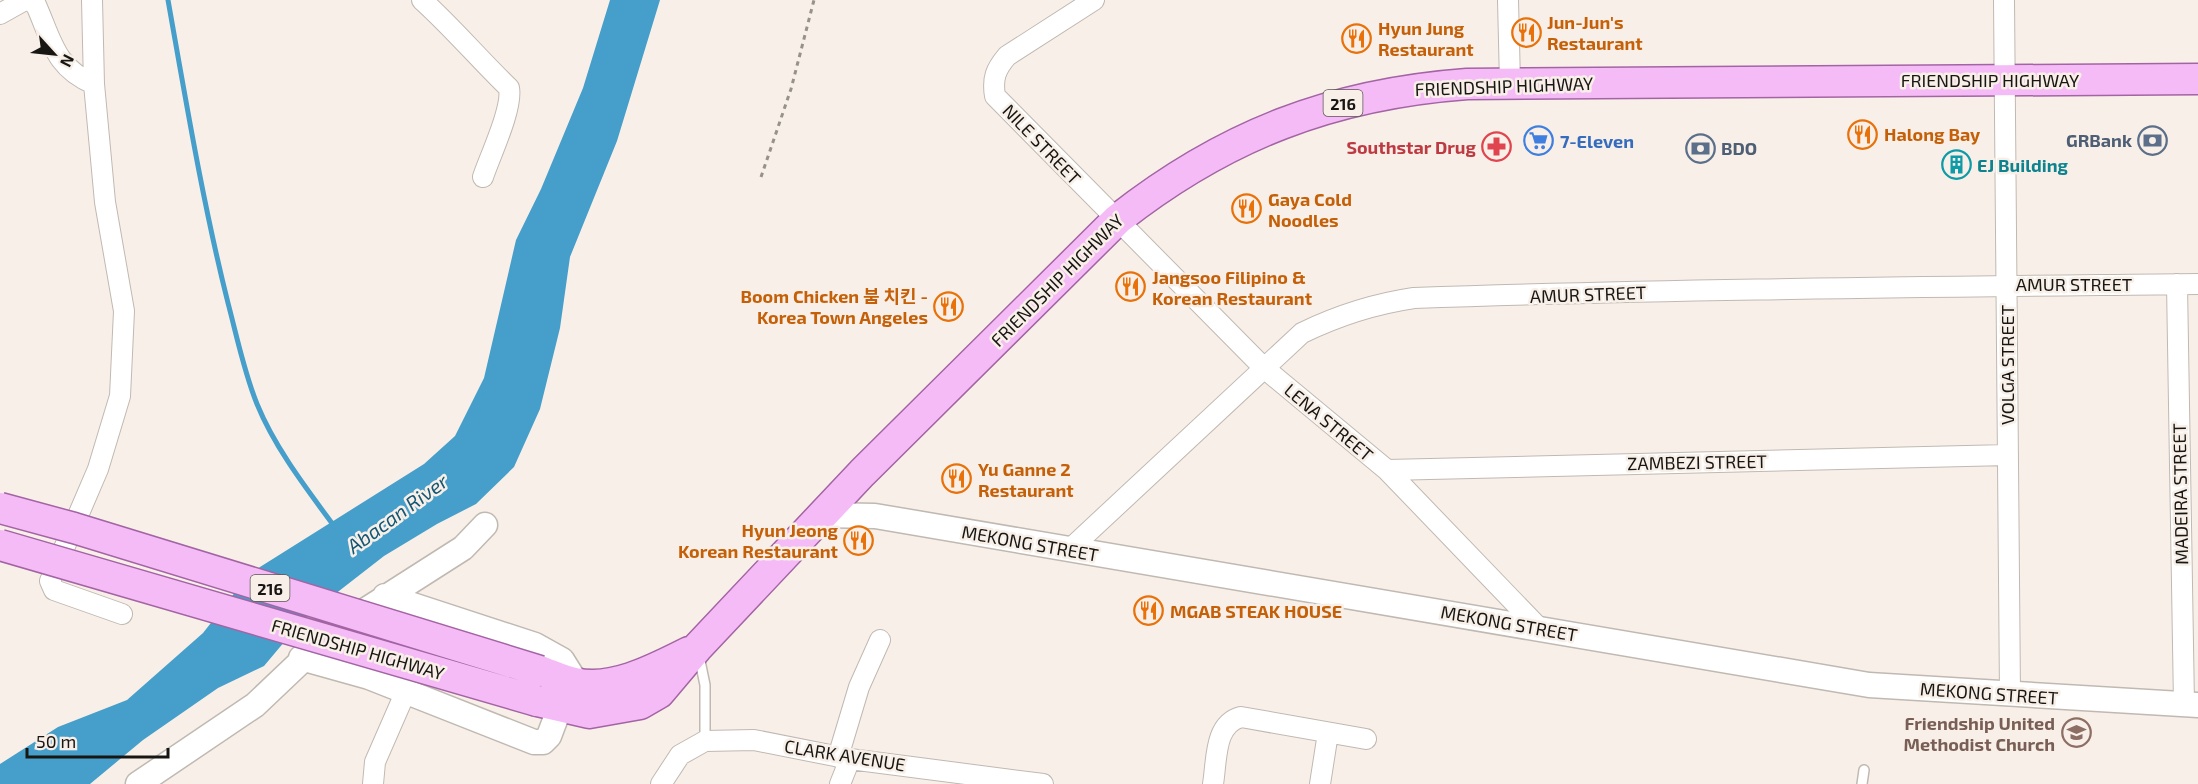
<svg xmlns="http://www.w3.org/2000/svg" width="2198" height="784" font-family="'Exo 2','Noto Sans KR',sans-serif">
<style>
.water{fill:#469eca}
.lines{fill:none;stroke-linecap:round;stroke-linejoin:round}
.stream{stroke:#469eca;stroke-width:5}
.service-casing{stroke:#c0b9b1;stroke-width:12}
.minor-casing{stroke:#c0b9b1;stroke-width:22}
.tertiary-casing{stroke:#c0b9b1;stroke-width:27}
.primary-casing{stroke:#a364a4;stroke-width:33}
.path{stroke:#96918b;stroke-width:3;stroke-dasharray:4.5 4.5;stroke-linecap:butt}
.service{stroke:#fff;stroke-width:9}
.minor{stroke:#fff;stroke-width:20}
.tertiary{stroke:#fff;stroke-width:24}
.primary{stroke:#f5bbf7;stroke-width:30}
.primary-bridge-casing{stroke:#a364a4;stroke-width:33;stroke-linecap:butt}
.primary-bridge{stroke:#f5bbf7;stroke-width:30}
.labels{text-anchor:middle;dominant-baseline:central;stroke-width:5;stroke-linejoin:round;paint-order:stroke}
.shield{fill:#f8f0e8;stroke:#5b5753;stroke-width:1.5}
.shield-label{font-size:16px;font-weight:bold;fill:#181613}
.food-label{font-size:18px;font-weight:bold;fill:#c56008;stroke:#f8f0e8;text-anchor:start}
.street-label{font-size:18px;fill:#181613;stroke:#f8f0e8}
.service-label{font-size:18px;font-weight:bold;fill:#4e5e75;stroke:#f8f0e8;text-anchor:end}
.shop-label{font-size:18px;font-weight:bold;fill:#366cbe;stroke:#f8f0e8;text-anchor:start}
.health-label{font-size:18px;font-weight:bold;fill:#be3a42;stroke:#f8f0e8;text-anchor:end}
.culture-label{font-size:18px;font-weight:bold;fill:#0d838f;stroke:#f8f0e8;text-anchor:start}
.education-label{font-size:18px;font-weight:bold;fill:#785e54;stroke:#f8f0e8;text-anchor:end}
.water-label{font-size:20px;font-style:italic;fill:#135776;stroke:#f8f0e8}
</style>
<rect width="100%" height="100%" fill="#f8f0e8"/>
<path class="water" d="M610 0H660L617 141 570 257 560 328 540 409 514 467 476 504 437 524 384 556 339 591 301 622 264 666 218 688 143 740 90 784H0V764L58 727 127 700 203 633 240 586 260 567 424 464 455 436 484 378 516 240 541 189 583 88Z"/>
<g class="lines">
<path class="stream" d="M168 0C186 101 203 204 228 303 237 337 244 372 257 404 275 448 306 488 334 526"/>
<defs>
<path id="service" d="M699 656 705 685V741
M1862 784 1864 770"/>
<path id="minor" d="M29 0 36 5C52 41 55 68 94 84
M92 0 94 84 105 202 124 311 120 396 98 469 50 581 54 590 122 614
M422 0C453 28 479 59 509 88 513 108 490 156 483 177
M1094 0 1007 56C996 69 992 78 995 96L1264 368 1387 470 1538 627
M1508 0 1510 83
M2004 0 2010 695
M0 14 25 0
M2177 284 2184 704
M1387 470 2008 455
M1069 550 1302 333C1339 315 1373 304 1414 298 1675 289 1937 287 2198 284
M838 757 859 687 880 640
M373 784 375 762 406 691
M661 784 680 755 705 741 754 740 850 759 1043 784
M840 784 850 759
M1213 784C1217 760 1214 724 1241 717L1366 739
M1320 784 1328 733"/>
<path id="tertiary" d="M823 515 875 516 1869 685 2198 705
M385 596 535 645 562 660 577 684
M301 658 369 677 534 742H543L549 736 560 707
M138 784 255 705 333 631 463 548 485 525"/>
<path id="primary" d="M540 671C551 675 563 681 575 683 613 692 657 668 689 652
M537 701 589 713 640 704 659 693 697 648 862 473 1118 219C1225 135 1332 94 1467 84L2198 79"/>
</defs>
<use href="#service" class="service-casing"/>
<use href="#minor" class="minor-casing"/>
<use href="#tertiary" class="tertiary-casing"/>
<use href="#primary" class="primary-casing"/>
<path class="path" d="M761 177 791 89 814 0"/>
<use href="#service" class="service"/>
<use href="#minor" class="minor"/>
<use href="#tertiary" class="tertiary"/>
<use href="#primary" class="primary"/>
<defs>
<path id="primary-bridge" d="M0 508 74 528 540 671
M0 545 537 701"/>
</defs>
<use href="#primary-bridge" class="primary-bridge-casing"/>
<use href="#primary-bridge" class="primary-bridge"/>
</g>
<defs>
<symbol id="restaurant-ring" viewBox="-11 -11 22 22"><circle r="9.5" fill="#f8f0e8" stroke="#e8710a" stroke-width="1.5"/><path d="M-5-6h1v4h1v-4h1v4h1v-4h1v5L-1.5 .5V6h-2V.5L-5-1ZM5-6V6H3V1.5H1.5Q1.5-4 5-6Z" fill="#e8710a"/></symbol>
<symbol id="bank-ring" viewBox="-11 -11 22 22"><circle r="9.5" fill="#f8f0e8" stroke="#5c6f8a" stroke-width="1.5"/><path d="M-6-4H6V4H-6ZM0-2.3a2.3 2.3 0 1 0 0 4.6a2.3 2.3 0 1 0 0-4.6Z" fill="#5c6f8a"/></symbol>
<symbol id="supermarket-ring" viewBox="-11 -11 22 22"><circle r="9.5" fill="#f8f0e8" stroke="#3f7fe0" stroke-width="1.5"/><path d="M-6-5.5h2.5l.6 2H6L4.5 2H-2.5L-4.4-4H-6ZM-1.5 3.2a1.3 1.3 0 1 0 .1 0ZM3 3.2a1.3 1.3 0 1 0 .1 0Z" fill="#3f7fe0"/></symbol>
<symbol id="pharmacy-ring" viewBox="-11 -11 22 22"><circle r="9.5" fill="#f8f0e8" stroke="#e0444e" stroke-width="1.5"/><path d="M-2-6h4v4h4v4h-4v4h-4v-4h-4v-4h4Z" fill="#e0444e"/></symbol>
<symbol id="building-ring" viewBox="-11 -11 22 22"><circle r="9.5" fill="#f8f0e8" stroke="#0f9aa8" stroke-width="1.5"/><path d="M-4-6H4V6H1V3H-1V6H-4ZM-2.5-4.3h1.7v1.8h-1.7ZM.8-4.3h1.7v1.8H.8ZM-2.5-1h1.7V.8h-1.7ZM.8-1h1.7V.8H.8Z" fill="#0f9aa8"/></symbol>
<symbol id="school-ring" viewBox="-11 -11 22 22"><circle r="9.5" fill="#f8f0e8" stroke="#8d6e63" stroke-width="1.5"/><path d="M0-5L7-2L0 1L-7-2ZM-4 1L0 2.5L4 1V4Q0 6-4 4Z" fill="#8d6e63"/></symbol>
</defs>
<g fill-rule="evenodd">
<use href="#restaurant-ring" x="1510" y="16" width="33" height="33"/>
<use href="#restaurant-ring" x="1340" y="22" width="33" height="33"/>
<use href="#restaurant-ring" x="1846" y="118" width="33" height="33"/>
<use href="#bank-ring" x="2136" y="124" width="33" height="33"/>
<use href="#supermarket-ring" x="1522" y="124" width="33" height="33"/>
<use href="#pharmacy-ring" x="1480" y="130" width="33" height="33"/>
<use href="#bank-ring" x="1684" y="132" width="33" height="33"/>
<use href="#building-ring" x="1940" y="148" width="33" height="33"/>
<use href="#restaurant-ring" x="1230" y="192" width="33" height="33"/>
<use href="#restaurant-ring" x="1114" y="270" width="33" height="33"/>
<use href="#restaurant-ring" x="932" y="290" width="33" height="33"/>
<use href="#restaurant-ring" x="940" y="462" width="33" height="33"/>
<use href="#restaurant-ring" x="842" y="524" width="33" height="33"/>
<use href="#restaurant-ring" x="1132" y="594" width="33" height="33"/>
<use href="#school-ring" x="2060" y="716" width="33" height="33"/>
</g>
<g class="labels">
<g class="shield">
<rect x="1323.5" y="90" width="39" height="26" rx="4.5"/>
<rect x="250.5" y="575" width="39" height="26" rx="4.5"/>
</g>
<g class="shield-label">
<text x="1343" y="103">216</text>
<text x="270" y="588">216</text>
</g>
<g class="food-label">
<text x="1547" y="22">Jun-Jun's<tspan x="1547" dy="21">Restaurant</tspan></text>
<text x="1378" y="28">Hyun Jung<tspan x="1378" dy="21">Restaurant</tspan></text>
<text x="1884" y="134">Halong Bay</text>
<text x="1268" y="199">Gaya Cold<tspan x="1268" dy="21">Noodles</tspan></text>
<text x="1152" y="277">Jangsoo Filipino &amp;<tspan x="1152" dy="21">Korean Restaurant</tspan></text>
<text x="928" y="296" text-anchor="end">Boom Chicken 붐 치킨 -<tspan x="928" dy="21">Korea Town Angeles</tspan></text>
<text x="978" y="469">Yu Ganne 2<tspan x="978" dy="21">Restaurant</tspan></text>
<text x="838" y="530" text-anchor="end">Hyun Jeong<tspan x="838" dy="21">Korean Restaurant</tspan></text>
<text x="1170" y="611">MGAB STEAK HOUSE</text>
</g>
<g class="street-label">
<text x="1990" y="80">FRIENDSHIP HIGHWAY</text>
<text transform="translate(1504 86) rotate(-2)">FRIENDSHIP HIGHWAY</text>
<text transform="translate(1042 144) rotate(46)">NILE STREET</text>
<text transform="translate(1057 280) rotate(-45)">FRIENDSHIP HIGHWAY</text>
<text x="2074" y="284">AMUR STREET</text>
<text transform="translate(1588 294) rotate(-2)">AMUR STREET</text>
<text transform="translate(2007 365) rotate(-90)">VOLGA STREET</text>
<text transform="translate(1329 422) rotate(40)">LENA STREET</text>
<text transform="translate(1697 462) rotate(-1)">ZAMBEZI STREET</text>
<text transform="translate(2180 494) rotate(-91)">MADEIRA STREET</text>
<text transform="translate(1030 543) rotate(10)">MEKONG STREET</text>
<text transform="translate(1509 623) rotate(10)">MEKONG STREET</text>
<text transform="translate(358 649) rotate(16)">FRIENDSHIP HIGHWAY</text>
<text transform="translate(1989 693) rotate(4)">MEKONG STREET</text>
<text transform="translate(845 755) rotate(9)">CLARK AVENUE</text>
</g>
<g class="service-label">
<text x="2132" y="140">GRBank</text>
<text x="1721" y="148" text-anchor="start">BDO</text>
</g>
<g class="shop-label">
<text x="1560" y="141">7-Eleven</text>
</g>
<g class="health-label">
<text x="1476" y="147">Southstar Drug</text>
</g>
<g class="culture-label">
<text x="1977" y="165">EJ Building</text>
</g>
<g class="education-label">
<text x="2055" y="723">Friendship United<tspan x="2055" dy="21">Methodist Church</tspan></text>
</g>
<g class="water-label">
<text transform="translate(397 513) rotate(-36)">Abacan River</text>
</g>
</g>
<g transform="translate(54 54) rotate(117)" stroke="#f8f0e8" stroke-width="4.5" paint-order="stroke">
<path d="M0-4.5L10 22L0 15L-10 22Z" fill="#181613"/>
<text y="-9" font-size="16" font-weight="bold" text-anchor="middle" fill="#181613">N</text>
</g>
<path d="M27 748v9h141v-9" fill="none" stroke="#181613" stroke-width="3"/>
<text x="36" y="748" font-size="18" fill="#181613" stroke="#f8f0e8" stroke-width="4.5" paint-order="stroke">50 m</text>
</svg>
